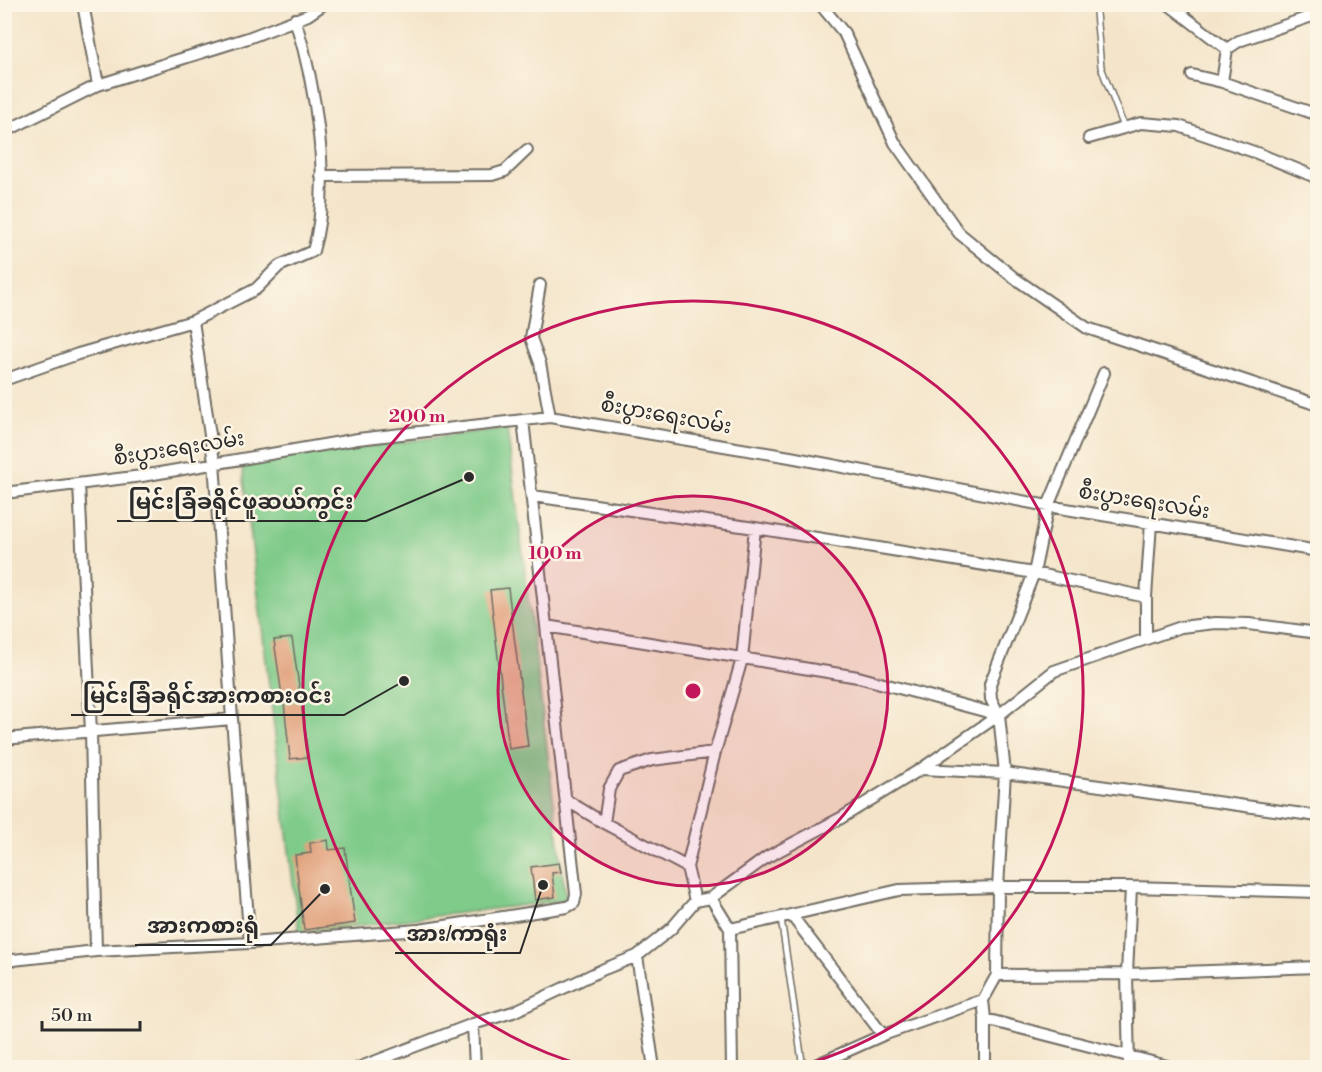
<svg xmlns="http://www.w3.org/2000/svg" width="1322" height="1072" font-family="'Libre Bodoni','Noto Sans Myanmar',serif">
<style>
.green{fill:#7fcb8a;stroke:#557b5a;stroke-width:1.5}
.building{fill:#e1a07b}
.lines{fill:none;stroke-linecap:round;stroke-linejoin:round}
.lane-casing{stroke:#716c63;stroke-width:8}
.street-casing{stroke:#716c63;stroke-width:14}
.lane{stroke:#fff;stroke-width:5}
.street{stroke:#fff;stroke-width:10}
.ring{fill:none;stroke:#c2185b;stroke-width:3}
.labels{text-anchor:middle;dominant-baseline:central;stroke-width:5;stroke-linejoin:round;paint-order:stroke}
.street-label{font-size:21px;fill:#2b2b2b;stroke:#fcf5e5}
.centre{fill:#c2185b;stroke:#fcf5e5;stroke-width:3}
.ring-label{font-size:18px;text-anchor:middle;font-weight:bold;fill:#c2185b;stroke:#fcf5e5;stroke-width:5;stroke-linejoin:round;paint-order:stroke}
.leader{fill:none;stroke:#2b2b2b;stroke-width:2}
.callout-dot{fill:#2b2b2b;stroke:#fcf5e5;stroke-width:2}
.callout-label{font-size:22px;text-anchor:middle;font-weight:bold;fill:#2b2b2b;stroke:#fcf5e5;stroke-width:5;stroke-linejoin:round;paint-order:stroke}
</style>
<rect width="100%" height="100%" fill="#fcf5e5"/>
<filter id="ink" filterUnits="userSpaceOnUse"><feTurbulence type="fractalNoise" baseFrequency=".0167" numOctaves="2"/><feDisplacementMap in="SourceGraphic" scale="12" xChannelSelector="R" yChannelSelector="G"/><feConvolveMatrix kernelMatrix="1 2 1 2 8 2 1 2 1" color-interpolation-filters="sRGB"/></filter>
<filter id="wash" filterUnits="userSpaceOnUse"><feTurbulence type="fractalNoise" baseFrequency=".008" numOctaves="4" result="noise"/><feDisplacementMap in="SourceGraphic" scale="24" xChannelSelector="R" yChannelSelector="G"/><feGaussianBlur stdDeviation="1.35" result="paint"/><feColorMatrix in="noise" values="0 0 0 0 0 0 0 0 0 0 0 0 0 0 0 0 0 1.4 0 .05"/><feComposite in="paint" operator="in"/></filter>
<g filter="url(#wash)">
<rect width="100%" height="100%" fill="#f4e5ca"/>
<path class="green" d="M507 428 566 900 299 933 242 463Z"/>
<g id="blocks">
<path class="building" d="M508 588 528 746 509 749 490 590Z
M292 638 300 693 282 696 274 640Z
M301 701 308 757 290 759 284 703Z
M328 840 329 850 345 848 355 923 304 930 295 855 311 853 310 843Z
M559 863 561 872 552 873 555 897 535 900 531 867Z"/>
</g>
</g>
<g filter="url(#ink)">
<use href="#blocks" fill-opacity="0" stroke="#716c63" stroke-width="1.5"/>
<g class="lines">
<defs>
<path id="lane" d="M1098 4 1096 13 1101 67 1124 127
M781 918 803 1068"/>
<path id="street" d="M83 4 98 85
M820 4 844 33 895 143 959 233 1013 277 1087 328 1318 405
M1168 4 1227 49
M1192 75 1222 82 1318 115
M1222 82 1227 49 1239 41 1318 14
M4 132 98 85 248 38 308 15 324 4
M1089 138 1141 123 1179 126 1257 153 1318 178
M321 176 492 175 505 171 527 150
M540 285 531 338 540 363 550 417
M193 321 214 462 232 719 250 943
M4 380 78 354 193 321 256 289 279 266 313 251C333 185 315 84 295 19
M79 484 91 732 96 951
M4 493 142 476 358 439 550 417 790 457 1048 506 1318 551
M533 496 755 528 1034 573 1146 597
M546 626 858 677 999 715
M1146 639V597L1151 523
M4 739 232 719
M921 769 1005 773 1318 816
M566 800 604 823 687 867
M604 823 609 789 619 771 652 760 715 752
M711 898 730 929 732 1068
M695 901 687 867 715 752 742 659 755 528
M792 916 883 1035
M730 929 899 890 998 887H1131L1318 892
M637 956 654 1068
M4 961 96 951 250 943 419 930 567 907 574 903 576 894 523 420
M997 975 1127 974 1318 967
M985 1019 1175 1068
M473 1024 475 1068
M358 1068 473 1024 513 1012 604 969 637 956 671 929 695 901 711 898 767 857 841 818 921 769 999 715 1054 671 1181 627 1215 623 1249 624 1318 633
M809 1068 883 1035 983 1000
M985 1068V1019L983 1000 997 975 998 887 1005 773 999 715 991 699 990 684 1034 573 1048 506 1104 373
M1129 1068 1127 974 1131 887"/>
</defs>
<use href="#lane" class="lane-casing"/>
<use href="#street" class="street-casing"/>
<use href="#lane" class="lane"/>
<use href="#street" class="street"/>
</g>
</g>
<circle cx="693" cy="691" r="195" fill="#c2185b" fill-opacity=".12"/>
<g class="ring">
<circle cx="693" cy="691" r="195"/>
<path d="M589 1067A390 390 0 1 1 797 1067"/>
</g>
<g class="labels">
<g class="street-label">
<text transform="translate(666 416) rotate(10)">စီးပွားရေးလမ်း</text>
<text transform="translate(179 449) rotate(-9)">စီးပွားရေးလမ်း</text>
<text transform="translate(1144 502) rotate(9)">စီးပွားရေးလမ်း</text>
</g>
</g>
<circle cx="693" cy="691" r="9" class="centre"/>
<g class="ring-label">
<text x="417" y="422">200 m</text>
<text x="555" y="559">100 m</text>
</g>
<path class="leader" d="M469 477L366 521H117M404 681L344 715H71M325 889L271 945H135M543 885L520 953H395"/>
<g class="callout-dot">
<circle cx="469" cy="477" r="6"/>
<circle cx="404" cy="681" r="6"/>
<circle cx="325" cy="889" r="6"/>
<circle cx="543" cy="885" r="6"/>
</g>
<g class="callout-label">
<text x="241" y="509">မြင်းခြံခရိုင်ဖူဆယ်ကွင်း</text>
<text x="207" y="703">မြင်းခြံခရိုင်အားကစားဝင်း</text>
<text x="203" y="933">အားကစားရုံ</text>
<text x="457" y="941">အား/ကာရုံး</text>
</g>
<rect width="1322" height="1072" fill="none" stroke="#fcf5e5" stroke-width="24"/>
<path d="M42 1021v9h98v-9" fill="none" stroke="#2b2b2b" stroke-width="3"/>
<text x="51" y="1021" font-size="18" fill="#2b2b2b" stroke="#fcf5e5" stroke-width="4.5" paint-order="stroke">50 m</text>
</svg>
